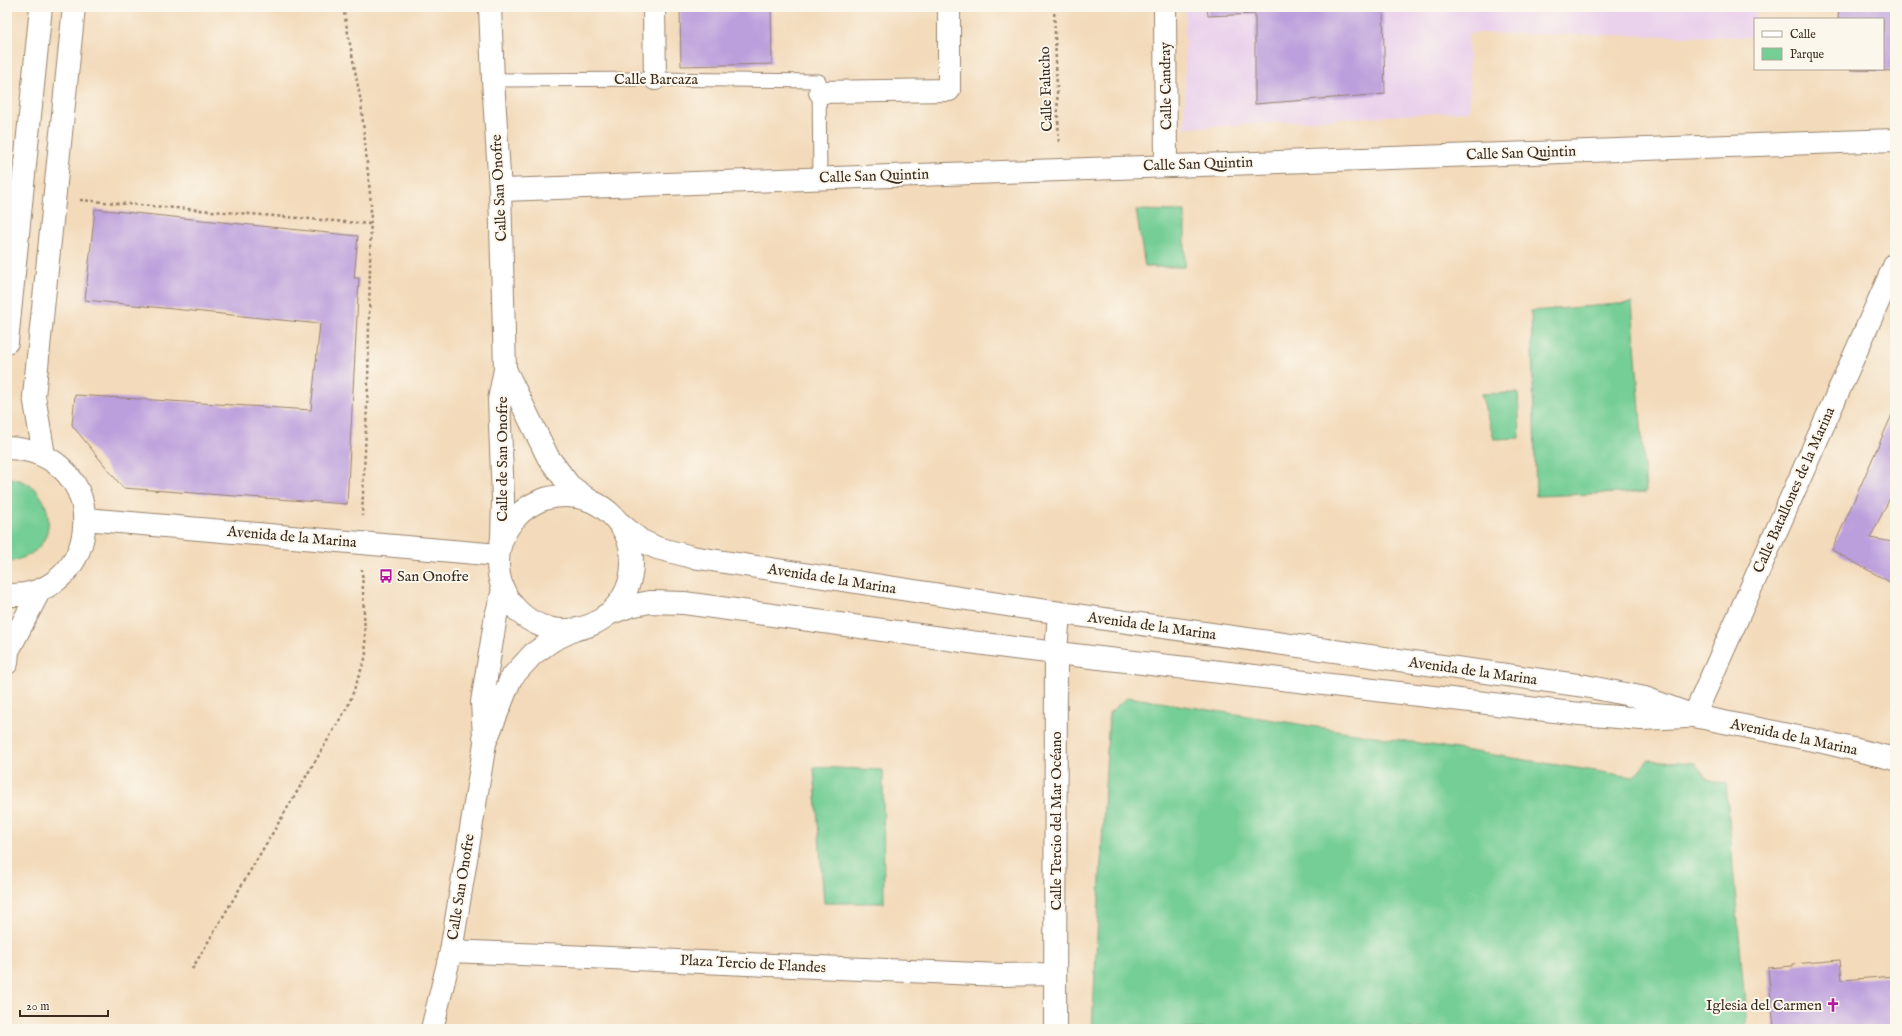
<svg xmlns="http://www.w3.org/2000/svg" width="1902" height="1036" font-family="'IM FELL English',serif">
<style>
.built{fill:#ead1ec}
.green{fill:#74ce95;stroke:#587c5a}
.building{fill:#bb9edc}
.lines{fill:none;stroke-linecap:round;stroke-linejoin:round}
.lane-casing{stroke:#97826c;stroke-width:15}
.street-casing{stroke:#97826c;stroke-width:24}
.secondary-casing{stroke:#97826c;stroke-width:24}
.path{stroke:#97826c;stroke-width:2.5;stroke-dasharray:3 3;stroke-linecap:butt}
.lane{stroke:#fff;stroke-width:13}
.street{stroke:#fff;stroke-width:22}
.secondary{stroke:#fff;stroke-width:22}
.labels{text-anchor:middle;dominant-baseline:central;stroke-width:4;stroke-linejoin:round;paint-order:stroke}
.street-label{font-size:15px;fill:#3b2a1e;stroke:#fbf7ec}
.poi-label{font-size:15px;fill:#3b2a1e;stroke:#fbf7ec;text-anchor:start}
</style>
<rect width="100%" height="100%" fill="#fbf7ec"/>
<filter id="ink" filterUnits="userSpaceOnUse"><feTurbulence type="fractalNoise" baseFrequency=".025" numOctaves="2"/><feDisplacementMap in="SourceGraphic" scale="8" xChannelSelector="R" yChannelSelector="G"/><feConvolveMatrix kernelMatrix="1 2 1 2 8 2 1 2 1" color-interpolation-filters="sRGB"/></filter>
<filter id="wash" filterUnits="userSpaceOnUse"><feTurbulence type="fractalNoise" baseFrequency=".012" numOctaves="4" result="noise"/><feDisplacementMap in="SourceGraphic" scale="16" xChannelSelector="R" yChannelSelector="G"/><feGaussianBlur stdDeviation="0.9" result="paint"/><feColorMatrix in="noise" values="0 0 0 0 0 0 0 0 0 0 0 0 0 0 0 0 0 1.4 0 .05"/><feComposite in="paint" operator="in"/></filter>
<g filter="url(#wash)">
<rect width="100%" height="100%" fill="#f3daba"/>
<path class="built" d="M1185 7H1756L1757 19H1755V37L1468 33 1470 111 1185 128Z"/>
<path class="green" d="M1136 210 1185 211V267H1145Z
M1632 303 1646 492 1536 496 1531 311Z
M1518 393 1520 438 1494 439 1481 394Z
M7 478C52 479 65 543 22 558 17 560 12 562 7 562Z
M1128 697 1633 777 1648 760 1695 763 1707 779 1726 784 1747 1029H1092L1109 713Z
M814 767 883 770 884 903H824Z"/>
<g id="blocks">
<path class="building" d="M680 7H771L772 64 681 66Z
M1207 7H1383L1385 94 1255 104V14L1208 16Z
M1839 7H1895V71L1850 70V69H1883V19H1838Z
M95 209 358 236 354 278H359L347 504 123 488 72 425 75 395 311 410 320 324 85 300Z
M1895 408V488L1870 538 1893 542 1895 539V585L1832 550Z
M1840 960 1842 980 1895 976V1029H1774L1768 968 1793 966V964Z"/>
</g>
</g>
<g filter="url(#ink)">
<use href="#blocks" fill-opacity="0" stroke="#97826c" stroke-width="1"/>
<g class="lines">
<defs>
<path id="lane" d="M493 80 655 79 819 81 820 178"/>
<path id="street" d="M490 7 493 80 500 190 505 369 499 400 503 499 502 539
M654 7 655 79
M1165 7 1166 166
M820 92 949 90V7
M500 190 1895 140
M505 369 548 457 569 485 589 500
M1694 716 1823 742 1895 759
M484 736 482 702 496 616 503 590
M451 951 1000 975 1055 974
M432 1029 451 951 485 743 511 678 533 654 553 640 574 630
M1055 1029 1056 652 1059 613"/>
<path id="secondary" d="M7 342 41 7
M7 448C116 452 104 599 7 595
M44 455 34 396 74 7
M498 563a67 67 0 1 1 134 0a67 67 0 1 1-134 0Z
M85 519 498 555
M617 521 640 540 657 548 692 557 1019 607 1585 686 1645 698 1694 716
M606 615 630 606 650 602 684 603 1014 648 1580 714 1642 719 1686 717
M7 663 8 651 40 590
M1694 716 1895 264"/>
</defs>
<use href="#lane" class="lane-casing"/>
<use href="#street" class="street-casing"/>
<use href="#secondary" class="secondary-casing"/>
<path class="path" d="M343 7 361 102 371 204 368 384 362 516
M1054 7 1059 144
M7 22 9 7
M80 200 370 224
M192 969 349 704 366 656 362 569"/>
<use href="#lane" class="lane"/>
<use href="#street" class="street"/>
<use href="#secondary" class="secondary"/>
</g>
</g>
<defs>
<symbol id="bus-bare" viewBox="-9 -9 18 18"><path d="M-5-6H5V4H4V6H2V4H-2V6H-4V4H-5ZM-3.5-4V0h7V-4ZM-3.5 1.2v1.5H-2V1.2ZM2 1.2v1.5H3.5V1.2Z" fill="#b5179e" stroke="#fbf7ec" stroke-width="2.5" paint-order="stroke"/></symbol>
<symbol id="church-bare" viewBox="-9 -9 18 18"><path d="M-1.2-6h2.4v3.5h3.3v2.4h-3.3V6h-2.4V-.1h-3.3v-2.4h3.3Z" fill="#b5179e" stroke="#fbf7ec" stroke-width="2.5" paint-order="stroke"/></symbol>
</defs>
<g fill-rule="evenodd">
<use href="#bus-bare" x="376" y="566" width="20" height="20"/>
<use href="#church-bare" x="1823" y="995" width="20" height="20"/>
</g>
<g class="labels">
<g class="street-label">
<text x="656" y="79">Calle Barcaza</text>
<text transform="translate(1166 86) rotate(-91)">Calle Candray</text>
<text transform="translate(1046 89) rotate(-92)">Calle Falucho</text>
<text transform="translate(1521 153) rotate(-2)">Calle San Quintin</text>
<text transform="translate(1198 164) rotate(-2)">Calle San Quintin</text>
<text transform="translate(874 176) rotate(-2)">Calle San Quintin</text>
<text transform="translate(499 188) rotate(-93)">Calle San Onofre</text>
<text transform="translate(502 459) rotate(-90)">Calle de San Onofre</text>
<text transform="translate(1794 490) rotate(-66)">Calle Batallones de la Marina</text>
<text transform="translate(292 537) rotate(5)">Avenida de la Marina</text>
<text transform="translate(832 579) rotate(9)">Avenida de la Marina</text>
<text transform="translate(1152 626) rotate(8)">Avenida de la Marina</text>
<text transform="translate(1473 671) rotate(8)">Avenida de la Marina</text>
<text transform="translate(1794 737) rotate(12)">Avenida de la Marina</text>
<text transform="translate(1056 821) rotate(-90)">Calle Tercio del Mar Océano</text>
<text transform="translate(461 887) rotate(-81)">Calle San Onofre</text>
<text transform="translate(753 964) rotate(3)">Plaza Tercio de Flandes</text>
</g>
<g class="poi-label">
<text x="397" y="576">San Onofre</text>
<text x="1822" y="1005" text-anchor="end">Iglesia del Carmen</text>
</g>
</g>
<rect width="1902" height="1036" fill="none" stroke="#fbf7ec" stroke-width="24"/>
<rect x="1754" y="18" width="130" height="52" fill="#fbf7ec" stroke="#aea59a"/>
<rect x="1762" y="31" width="20" height="6" fill="#ffffff" stroke="#aea59a"/>
<text x="1790" y="38" font-size="12" fill="#3b2a1e">Calle</text>
<rect x="1762" y="48" width="20" height="12" fill="#74ce95" stroke="#aea59a"/>
<text x="1790" y="58" font-size="12" fill="#3b2a1e">Parque</text>
<path d="M20 1010v6h88v-6" fill="none" stroke="#3b2a1e" stroke-width="2"/>
<text x="26" y="1010" font-size="12" fill="#3b2a1e" stroke="#fbf7ec" stroke-width="3" paint-order="stroke">20 m</text>
</svg>
